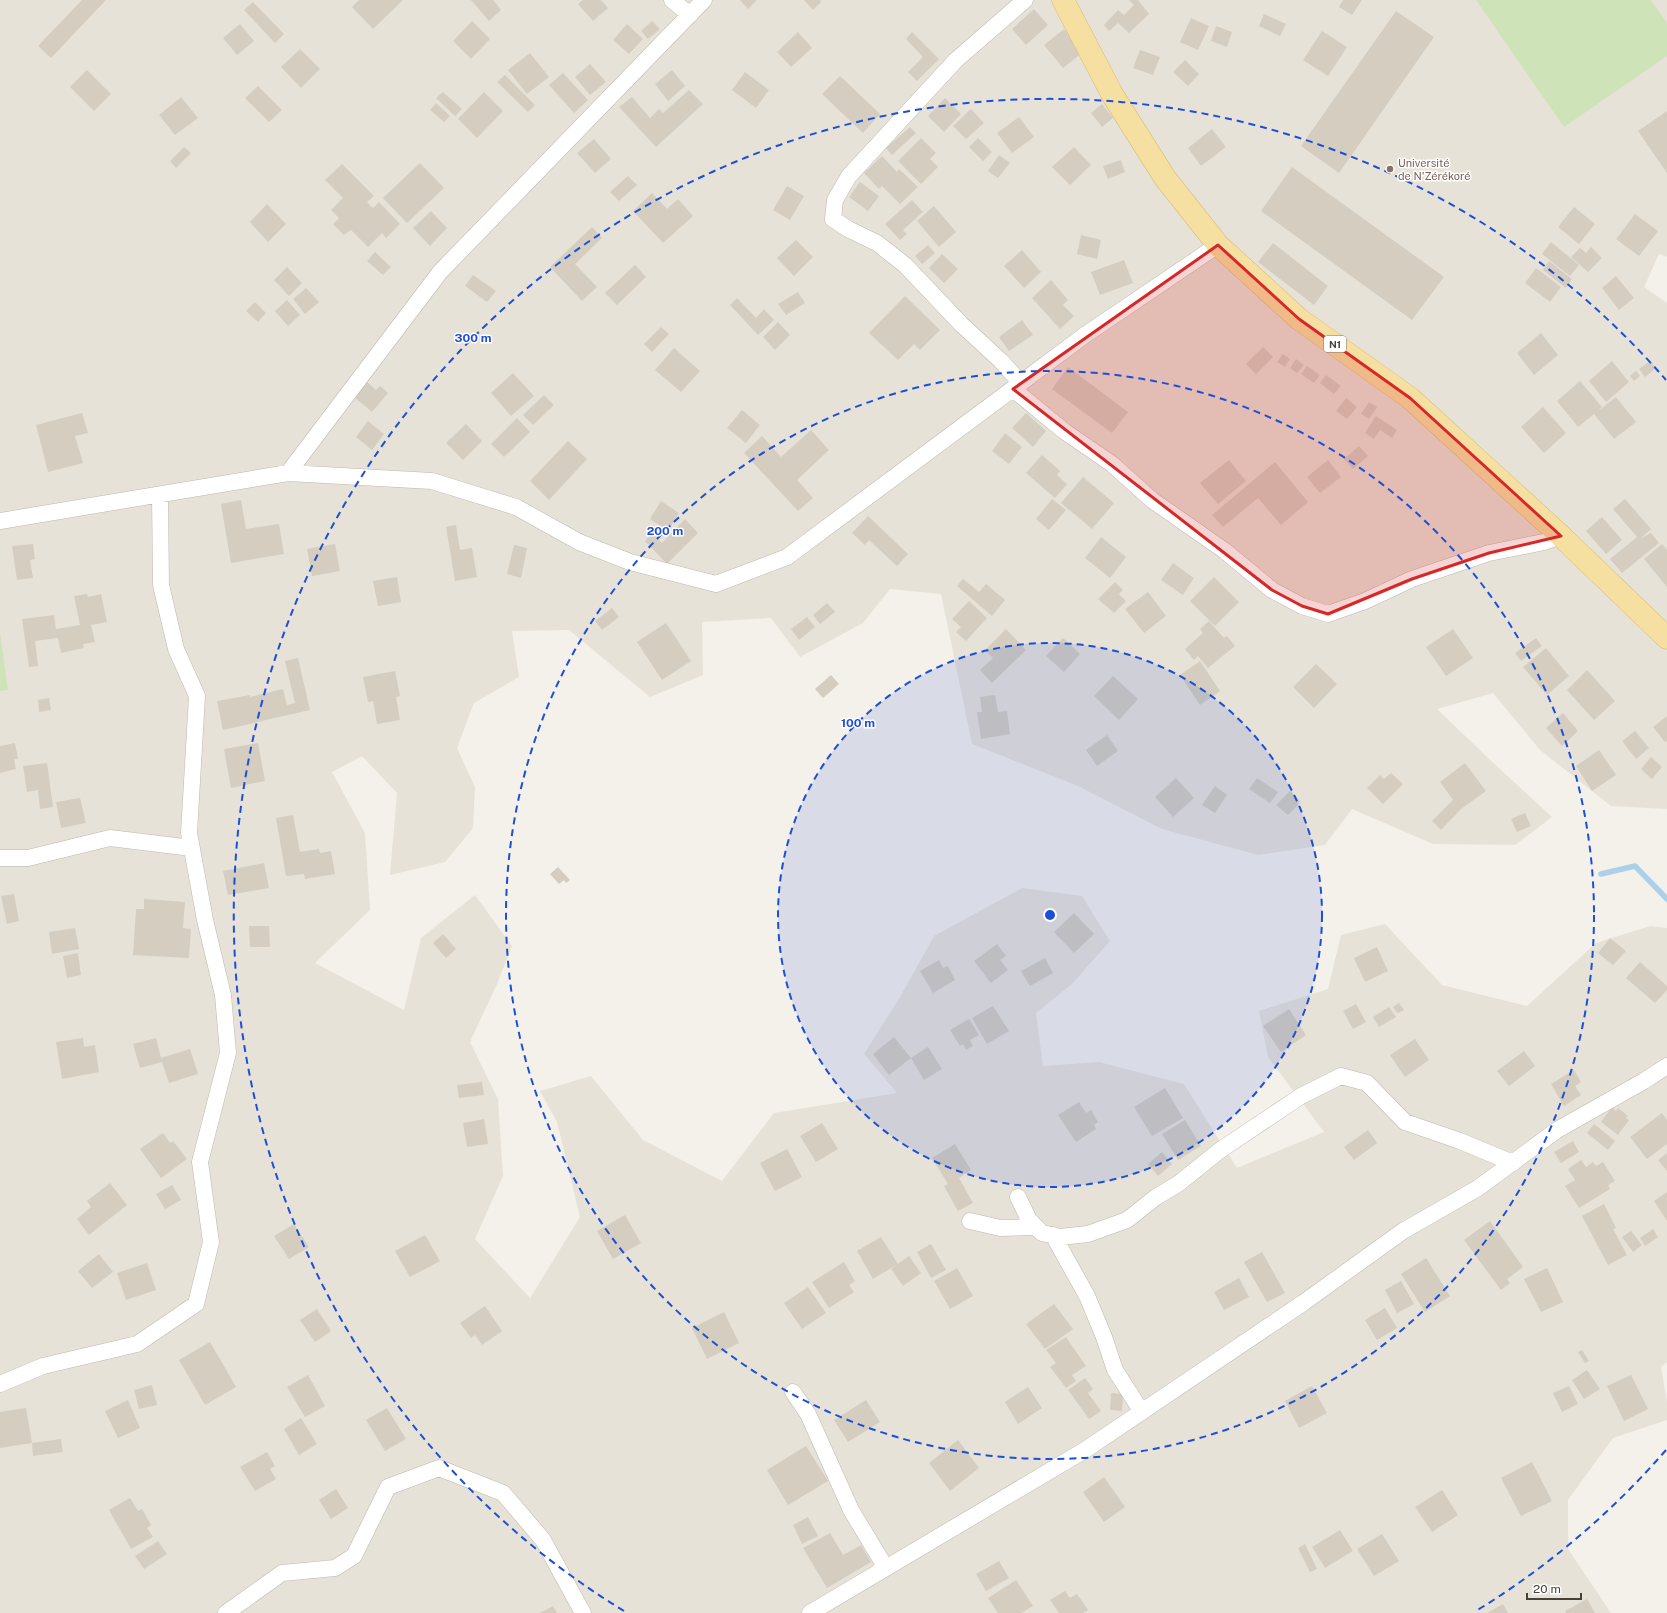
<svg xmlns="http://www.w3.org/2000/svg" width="1667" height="1613" font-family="'Public Sans',sans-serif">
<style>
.residential{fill:#e7e2d8}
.green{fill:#cee3b7}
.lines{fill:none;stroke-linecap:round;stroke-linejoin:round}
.stream{stroke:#accfea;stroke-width:5.5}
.building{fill:#d4cdc0}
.street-casing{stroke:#beb8ad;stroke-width:17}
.primary-casing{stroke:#d9bc72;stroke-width:23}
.street{stroke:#fff;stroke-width:16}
.primary{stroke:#f5dfa1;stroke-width:22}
.marked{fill:#d62828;fill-opacity:0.2;stroke:#d62828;stroke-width:3;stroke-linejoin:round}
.ring{fill:none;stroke:#1d4ed8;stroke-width:2;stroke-dasharray:7 5}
.education-dot{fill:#8d6e63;stroke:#fff;stroke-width:1.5}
.labels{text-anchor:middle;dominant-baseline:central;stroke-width:3;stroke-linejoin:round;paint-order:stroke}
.shield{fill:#fff;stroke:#7e7a74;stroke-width:1}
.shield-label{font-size:10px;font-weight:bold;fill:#464139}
.education-label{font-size:11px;fill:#785e54;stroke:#fff;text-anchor:start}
.centre{fill:#1d4ed8;stroke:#fff;stroke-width:2}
.ring-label{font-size:12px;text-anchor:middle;font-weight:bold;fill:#1d4ed8;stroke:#fff;stroke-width:3;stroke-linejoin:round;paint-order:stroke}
</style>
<rect width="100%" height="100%" fill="#f3f1ea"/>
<path class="residential" d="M0 0H1667V257L1659 254 1644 287 1667 303V809L1611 806 1540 750 1493 693 1437 709 1487 757 1552 817 1515 845 1433 844 1352 809 1325 845 1258 855 1162 829 1078 786 972 744 941 594 890 589 863 623 800 657 771 618 702 622 703 675 650 697 569 630 512 631 519 677 474 703 457 748 475 787 473 828 445 862 390 875 397 793 362 756 332 772 365 833 370 910 315 963 404 1010 421 938 475 895 512 946 497 984 470 1042 498 1099 503 1176 475 1239 530 1298 580 1217 557 1122 540 1091 591 1076 643 1140 722 1181 774 1113 897 1093 864 1054 900 997 934 936 1022 888 1082 896 1110 941 1072 984 1036 1013 1043 1066 1099 1062 1184 1084 1237 1168 1324 1132 1268 1057 1259 1011 1328 989 1341 935 1385 924 1442 985 1527 1006 1596 943 1650 926 1667 928V1362L1661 1367 1667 1402V1420L1613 1438 1568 1500V1549L1611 1613H0Z"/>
<path class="green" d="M1476 0H1651L1667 23V56L1564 127Z
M0 633 8 690 0 691Z"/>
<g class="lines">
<path class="stream" d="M1601 874 1635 866 1667 899"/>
</g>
<path class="building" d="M82 0H106L51 58 38 46Z
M359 0H403L373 29 352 7Z
M471 0H493L501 10 489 21Z
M583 0H601L608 8 593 21 578 4Z
M740 0H757L748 9Z
M804 0H820L821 2 813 10Z
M1129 0H1138L1149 14 1129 33 1118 23 1109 31 1104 25 1118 10 1124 15 1134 5Z
M1343 0H1362L1352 15 1339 7Z
M253 2 284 34 275 43 244 10Z
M1034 9 1048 25 1026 45 1012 29Z
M1396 11 1434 37 1339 173 1301 146Z
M1264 14 1286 24 1280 36 1259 26Z
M1191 18 1209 26 1198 50 1180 42Z
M472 21 490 39 471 59 453 41Z
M652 21 660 29 648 39 641 31Z
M240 24 254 41 237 55 223 38Z
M627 24 643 39 629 54 613 40Z
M1216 26 1232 32 1227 47 1211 41Z
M1064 29 1083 52 1063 68 1044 45Z
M1322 31 1347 47 1328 76 1303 60Z
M798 32 812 48 791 67 777 52Z
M912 32 939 59 917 81 908 72 923 57 906 39Z
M300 49 320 69 301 88 281 67Z
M1140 50 1160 57 1153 75 1133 68Z
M530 53 549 77 527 94 508 70Z
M1185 60 1199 74 1188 86 1173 72Z
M590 64 606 82 590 95 575 77Z
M87 70 111 94 94 111 70 87Z
M672 70 685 86 668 101 655 84Z
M745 72 769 90 756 108 732 90Z
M563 73 588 100 574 113 549 85Z
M505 75 535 105 528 112 497 82Z
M840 76 880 114 863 133 822 94Z
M258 86 282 110 269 122 245 98Z
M689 90 703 104 656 147 619 107 632 97 650 118 659 109 663 113Z
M443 92 462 109 455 116 436 98Z
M484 92 503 111 477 138 458 119Z
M181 97 198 118 175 135 159 115Z
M945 98 961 114 944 132 928 116Z
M436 103 450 116 444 122 430 110Z
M1102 104 1113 118 1102 127 1091 113Z
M971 109 984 123 966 139 953 126Z
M1667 111V173L1638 131Z
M1019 117 1034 137 1012 153 997 133Z
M910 127 916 133 892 155 886 148Z
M1212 129 1226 147 1201 166 1188 148Z
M921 138 936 153 930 159 938 167 921 184 898 161Z
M978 138 992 152 983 161 969 147Z
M594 139 611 159 595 173 577 153Z
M184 147 191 153 176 168 170 161Z
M1074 147 1091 165 1070 185 1052 167Z
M999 155 1010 163 998 178 988 171Z
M882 156 897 172 899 169 918 187 900 204 882 186 879 189 864 173Z
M1121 160 1125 172 1108 179 1103 166Z
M420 163 444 188 407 223 383 198Z
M342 164 374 196 367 202 373 208 379 202 400 224 386 238 382 233 368 247 351 230 344 235 333 224 339 218 331 210 343 198 325 180Z
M1292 167 1444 277 1412 320 1261 211Z
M628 176 637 185 619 201 610 192Z
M860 182 879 196 868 211 849 197Z
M787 186 804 196 790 220 773 210Z
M652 193 667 209 678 199 693 216 663 243 633 211Z
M912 200 923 212 903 230 907 234 900 240 885 224Z
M267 204 286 224 268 242 250 222Z
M934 206 956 232 939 247 917 221Z
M1574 207 1595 224 1579 244 1558 227Z
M431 211 447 228 430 246 413 228Z
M1635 214 1658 231 1639 256 1616 239Z
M592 227 602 238 575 264 597 287 582 301 550 267Z
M1081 235 1101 240 1097 259 1077 254Z
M796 240 813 257 794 276 777 258Z
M1551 242 1579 265 1570 276 1542 254Z
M1273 243 1328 286 1314 305 1258 262Z
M928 245 935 253 922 264 915 256Z
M1591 247 1602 258 1588 272 1571 257 1580 248 1586 253Z
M1022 250 1041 272 1024 288 1004 266Z
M375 252 391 267 383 275 367 261Z
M942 254 958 269 944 283 929 268Z
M1124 260 1133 283 1100 295 1091 272Z
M1549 261 1572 279 1566 288 1543 270Z
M635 265 646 277 617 305 605 293Z
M287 267 302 283 289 296 274 280Z
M1536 268 1561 287 1550 302 1525 283Z
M473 275 496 291 487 302 465 286Z
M1616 276 1634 298 1619 310 1602 288Z
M1051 280 1068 300 1063 305 1074 316 1060 329 1032 298Z
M306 288 319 302 305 314 293 299Z
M798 292 805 303 786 315 778 304Z
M905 296 940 330 920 350 914 344 898 360 869 333Z
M737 298 756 318 764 309 774 320 758 335 730 305Z
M287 300 300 315 288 326 275 311Z
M255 302 266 313 258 322 246 311Z
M1022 320 1033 335 1009 351 999 337Z
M778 322 790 335 775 350 763 337Z
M661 327 669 334 652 352 644 344Z
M1541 333 1558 355 1534 375 1517 353Z
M1263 347 1273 357 1256 374 1246 364Z
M674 348 700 371 681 392 655 370Z
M1283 354 1290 359 1285 367 1277 362Z
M1296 359 1304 365 1297 373 1290 368Z
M1612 361 1629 382 1606 402 1589 381Z
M1650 361 1656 368 1645 377 1639 369Z
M1307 366 1320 375 1314 383 1301 374Z
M1068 367 1128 412 1112 433 1052 389Z
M1636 371 1640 376 1634 381 1630 376Z
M513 373 534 396 511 416 491 393Z
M1326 375 1341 386 1334 394 1320 383Z
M1580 381 1602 407 1597 412 1616 397 1636 422 1614 439 1594 414 1578 427 1557 401Z
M367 382 376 390 380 386 388 393 372 412 354 397Z
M544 395 554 405 533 425 523 415Z
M1346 398 1357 407 1347 419 1336 411Z
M1369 402 1377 407 1369 419 1361 414Z
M1543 407 1566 433 1544 453 1521 427Z
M742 410 760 425 746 443 727 428Z
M82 413 88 433 75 436 83 463 48 472 36 425Z
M1026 413 1046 431 1033 447 1012 428Z
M1376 416 1397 430 1392 438 1380 430 1374 439 1365 433Z
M517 418 530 432 504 457 491 444Z
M368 421 384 434 372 450 356 437Z
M466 424 482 441 463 460 446 443Z
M811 430 829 450 797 480 813 498 798 511 744 453 762 436 781 457Z
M1005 433 1022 447 1009 464 992 451Z
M568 441 587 459 549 500 530 481Z
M1359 446 1368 456 1353 469 1344 459Z
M1042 455 1060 471 1057 475 1067 484 1055 498 1026 473Z
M1229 460 1246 481 1218 504 1200 483Z
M1328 460 1341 477 1320 493 1307 477Z
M1275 462 1308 502 1281 525 1258 498 1223 527 1212 515Z
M1083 477 1114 503 1092 529 1061 503Z
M1052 499 1066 510 1049 530 1036 519Z
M1625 499 1651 529 1641 538 1651 533 1659 543 1622 573 1610 559 1637 537 1613 509Z
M241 500 246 529 279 524 284 554 231 563 221 504Z
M661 501 679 513 668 531 650 519Z
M868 516 908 554 897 566 869 540 865 545 852 533Z
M1602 517 1622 540 1606 554 1586 531Z
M685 519 698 533 667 564 645 541 652 533 662 543Z
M456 525 460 550 472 548 477 577 455 581 446 527Z
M1101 537 1126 557 1110 578 1085 558Z
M33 544 35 559 30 560 33 578 17 580 12 546Z
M335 544 340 571 312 576 307 549Z
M1662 544 1667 550V587L1644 559Z
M514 545 527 548 521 578 507 574Z
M1173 563 1194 578 1183 595 1161 580Z
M397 577 401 602 378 606 373 581Z
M1214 577 1239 602 1215 626 1190 601Z
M963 579 979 592 986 584 1005 600 992 616 957 586Z
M1115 582 1123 590 1119 594 1126 601 1114 613 1098 599Z
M1148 592 1166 616 1144 633 1125 609Z
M87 594 88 597 101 594 107 622 91 625 95 642 83 644 84 648 61 653 58 638 35 641 38 666 29 667 22 619 54 615 56 629 80 625 74 596Z
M969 601 987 618 966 641 956 632 961 627 952 619Z
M827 603 835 612 820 624 813 615Z
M612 608 619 617 602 630 595 621Z
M807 617 815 627 799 640 791 629Z
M1209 621 1224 638 1227 636 1235 646 1208 668 1198 656 1194 660 1185 649 1203 633 1200 629Z
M666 623 691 661 662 680 637 642Z
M1006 629 1026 650 992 683 980 670 993 658 985 650Z
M1453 629 1473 658 1446 676 1426 647Z
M1063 638 1080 654 1064 672 1046 656Z
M1536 638 1542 646 1521 661 1515 653Z
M1546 648 1569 676 1547 695 1523 667Z
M298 658 310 710 223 730 217 701 250 695V697L283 689 287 705 295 703 285 661Z
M1200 661 1220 691 1200 705 1180 675Z
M1316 664 1337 684 1314 708 1293 687Z
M1587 670 1615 701 1594 720 1567 690Z
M395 671 400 696 396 697 400 720 377 724 373 701 368 702 363 677Z
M831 675 839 684 823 698 815 689Z
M1113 676 1138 699 1119 720 1094 696Z
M995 695 998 712 1007 711 1010 734 981 739 977 712H982L980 697Z
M49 698 51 710 39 712 38 700Z
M1563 713 1578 731 1562 746 1546 728Z
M1667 716V741L1665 742 1653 727Z
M1635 731 1649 748 1636 759 1622 741Z
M1107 735 1118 751 1097 766 1086 750Z
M15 743 18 759H14L16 769 0 773V746Z
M258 743 265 781 231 788 224 749Z
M1599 750 1616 775 1592 791 1576 766Z
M1651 757 1662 767 1652 779 1641 769Z
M47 763 53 807 40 809 38 790 27 792 23 766Z
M1465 763 1486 791 1461 809 1441 830 1432 821 1453 800 1440 782Z
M1391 773 1403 784 1383 804 1367 788 1380 775 1384 779Z
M1176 778 1194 798 1173 817 1155 797Z
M1257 778 1278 792 1270 803 1249 789Z
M1215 786 1227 795 1215 813 1202 805Z
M1290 791 1301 802 1288 815 1276 805Z
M80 798 86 823 61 828 56 802Z
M1525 813 1531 826 1517 832 1511 819Z
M293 815 300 852 319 849 320 853 331 851 335 874 305 879 304 874 286 876 276 818Z
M264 863 269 888 228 895 223 871Z
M558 867 570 880 566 883 564 880 559 884 550 874Z
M14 894 19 921 7 924 1 896Z
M144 899 185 902 183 928 191 929 189 958 133 955 136 909H144Z
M1074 913 1094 934 1074 953 1054 932Z
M249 926H269L270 947H250Z
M75 928 79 949 52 954 49 932Z
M443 934 456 949 446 958 433 943Z
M1610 938 1626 951 1613 965 1598 953Z
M997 944 1006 956 1000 960 1008 970 991 983 974 961Z
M1377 947 1388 971 1365 982 1354 958Z
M78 953 81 975 67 978 63 956Z
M1045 958 1053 973 1030 986 1021 971Z
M939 960 943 968 948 966 955 980 933 993 920 971Z
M1640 962 1667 986V990L1655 1003 1626 978Z
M1399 1003 1404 1010 1397 1013 1393 1007Z
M1356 1004 1366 1022 1353 1029 1343 1011Z
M993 1006 1009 1031 987 1044 972 1018Z
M1389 1007 1396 1017 1379 1027 1373 1017Z
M1289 1009 1306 1035 1281 1052 1263 1026Z
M969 1019 979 1035 970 1040 973 1046 966 1050 963 1044 960 1046 950 1030Z
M894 1037 911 1058 928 1047 942 1069 924 1080 911 1058 889 1075 873 1054Z
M83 1038 84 1047 95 1045 99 1072 62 1079 56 1042Z
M156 1038 161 1058 190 1049 198 1074 169 1083 162 1062 140 1068 133 1044Z
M1415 1039 1429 1060 1405 1077 1390 1055Z
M1524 1051 1535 1066 1509 1086 1497 1071Z
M1574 1070 1581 1082 1575 1086 1581 1095 1564 1106 1551 1084Z
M482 1082 484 1095 459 1098 457 1085Z
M1165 1088 1183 1118 1152 1136 1134 1107Z
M1079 1102 1086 1113 1091 1110 1098 1122 1094 1125 1096 1129 1076 1142 1058 1115Z
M1612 1107 1616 1111 1618 1108 1628 1116 1626 1118 1629 1120 1618 1135 1601 1122Z
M1662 1113 1667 1120V1144L1647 1159 1630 1137Z
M484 1119 488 1144 467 1147 463 1123Z
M1185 1120 1201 1146 1178 1160 1162 1134Z
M822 1123 838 1149 816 1162 800 1136Z
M1594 1124 1615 1141 1608 1150 1587 1133Z
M1368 1130 1377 1143 1354 1160 1344 1147Z
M163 1133 170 1143 173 1141 187 1159 161 1178 140 1149Z
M1573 1141 1579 1152 1561 1163 1554 1152Z
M955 1144 971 1170 959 1178 973 1203 958 1211 944 1186 948 1184 932 1158Z
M787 1149 802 1177 775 1191 760 1163Z
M1162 1152 1172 1164 1158 1176 1148 1164Z
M1667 1153V1171L1658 1160Z
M1581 1160 1586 1167 1593 1162 1596 1166 1603 1162 1615 1181 1608 1185 1610 1189 1579 1208 1565 1186 1575 1180 1568 1169Z
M110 1183 127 1205 89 1235 77 1219 91 1207 87 1201Z
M172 1185 181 1200 165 1209 156 1194Z
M1667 1192V1221L1654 1201Z
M1604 1204 1616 1228 1613 1229 1627 1255 1608 1265 1582 1216Z
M625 1215 641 1243 613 1259 597 1231Z
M1490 1221 1523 1267 1507 1279 1510 1283 1501 1290 1464 1240Z
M294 1224 309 1247 289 1259 274 1236Z
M1653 1229 1658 1237 1645 1246 1640 1238Z
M1631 1231 1642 1245 1633 1252 1622 1237Z
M425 1235 440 1261 410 1277 395 1251Z
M881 1237 898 1264 873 1279 857 1251Z
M931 1244 946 1270 931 1278 917 1252Z
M1262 1252 1285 1293 1267 1302 1244 1262Z
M99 1254 113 1272 92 1288 78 1271Z
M909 1256 921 1273 903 1286 891 1269Z
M1426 1258 1450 1296 1425 1312 1401 1274Z
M844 1262 855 1281 849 1285 854 1292 829 1308 812 1282Z
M147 1263 156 1290 126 1300 117 1273Z
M957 1268 973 1296 950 1309 934 1281Z
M1547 1268 1563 1302 1541 1312 1524 1279Z
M1239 1278 1249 1297 1224 1310 1214 1292Z
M1401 1281 1414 1304 1397 1313 1385 1290Z
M808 1287 826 1313 802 1329 784 1303Z
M1054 1304 1073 1329 1045 1349 1026 1324Z
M485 1306 502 1331 482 1345 475 1335 471 1338 460 1323Z
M1385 1308 1397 1328 1377 1340 1365 1320Z
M317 1309 331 1331 315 1342 300 1320Z
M724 1312 739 1343 707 1359 692 1328Z
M1066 1337 1086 1366 1072 1375 1076 1381 1066 1388 1050 1367 1056 1363 1046 1350Z
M210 1342 236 1387 205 1405 179 1360Z
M1582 1350 1589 1361 1585 1363 1578 1352Z
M1587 1370 1600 1389 1584 1399 1572 1380Z
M308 1375 325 1406 305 1417 287 1387Z
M1631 1375 1648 1409 1624 1421 1607 1386Z
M1085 1378 1093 1389 1088 1393 1101 1411 1089 1419 1068 1390Z
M152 1385 157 1405 139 1409 134 1390Z
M1312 1386 1327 1413 1299 1428 1285 1401Z
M1569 1386 1578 1404 1562 1412 1553 1393Z
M1028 1387 1042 1408 1018 1424 1005 1402Z
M1111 1393 1123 1394 1122 1411 1110 1410Z
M128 1400 140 1428 118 1438 105 1411Z
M866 1400 880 1422 848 1442 834 1420Z
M26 1408 32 1443 61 1439 63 1452 33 1456 32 1443 0 1448V1412Z
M387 1408 406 1439 385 1451 366 1420Z
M301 1418 317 1444 299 1455 284 1429Z
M958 1440 979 1468 950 1491 929 1463Z
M806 1446 828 1481 788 1505 767 1470Z
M267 1452 275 1466 270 1469 276 1479 255 1491 240 1467Z
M1532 1462 1552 1501 1521 1516 1501 1478Z
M1104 1477 1125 1507 1104 1522 1083 1492Z
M336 1489 348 1508 331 1519 319 1500Z
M1442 1490 1458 1515 1432 1532 1415 1507Z
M130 1498 138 1511 142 1509 151 1525 147 1528 153 1537 131 1549 109 1510Z
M808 1517 818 1536 802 1544 793 1525Z
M1340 1530 1353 1551 1325 1568 1312 1547Z
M830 1533 843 1555 861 1545 871 1562 827 1588 803 1548Z
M1382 1534 1399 1561 1374 1576 1357 1549Z
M158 1541 167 1554 144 1569 135 1556Z
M1305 1544 1317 1569 1310 1572 1298 1548Z
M999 1561 1009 1578 986 1591 976 1574Z
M1016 1580 1033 1606 1021 1613H998L988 1598Z
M1065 1591 1070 1598 1077 1594 1088 1610 1083 1613H1059L1050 1600Z
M1587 1599 1595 1613H1566L1565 1611Z
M1503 1604 1508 1613H1487Z
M553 1606 557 1613H540Z"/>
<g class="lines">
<defs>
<path id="street" d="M672 0 690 15
M1021 383 1001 361 961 324 905 265 877 243 848 229 833 219 835 200 849 176 956 60 1025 0
M1013 389 1064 431 1112 464 1152 500 1225 551 1272 590 1302 606 1328 614 1365 601 1412 579 1489 553 1544 542 1561 536
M288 473 440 272 704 0
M0 521 288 473 432 481 516 507 579 542 630 562 716 584 787 557 1085 335 1218 245
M0 858H28L110 838 192 848
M1018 1197 1029 1220 1042 1233 1060 1237 1088 1234 1127 1220 1156 1197 1178 1184 1219 1151 1301 1096 1341 1076 1367 1083 1405 1122 1460 1141 1513 1163
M970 1221 1000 1228 1036 1227
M1053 1235 1087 1296 1104 1337 1115 1370 1142 1412
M0 1384 43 1366 137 1344 196 1304 211 1242 200 1162 228 1053 223 995 205 920 189 833 197 696 176 649 161 585 160 495
M793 1392 808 1414 851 1510 886 1568
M226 1613 282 1573 335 1568 354 1556 388 1487 439 1468 503 1493 543 1540 583 1613
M810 1613 1085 1450 1303 1303 1403 1231 1478 1188 1557 1130 1644 1081 1667 1066"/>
<path id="primary" d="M1063 0 1112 94 1165 178 1218 245 1299 319 1410 398 1561 536 1667 638"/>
</defs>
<use href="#street" class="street-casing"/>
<use href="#primary" class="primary-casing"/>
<use href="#street" class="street"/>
<use href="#primary" class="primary"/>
</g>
<path class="marked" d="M1218 245 1299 319 1410 398 1561 536 1489 553 1412 579 1328 614 1302 606 1272 590 1013 389Z"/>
<circle cx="1050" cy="915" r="272" fill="#1d4ed8" fill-opacity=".12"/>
<g class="ring">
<circle cx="1050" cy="915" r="272"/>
<circle cx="1050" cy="915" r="544"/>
<path d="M1666 1450A816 816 0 0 1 1476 1611M624 1611A816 816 0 1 1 1666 380"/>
</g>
<circle class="education-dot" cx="1390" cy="169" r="4"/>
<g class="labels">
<rect class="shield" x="1324" y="336" width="22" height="16" rx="3"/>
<g class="shield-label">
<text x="1335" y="344">N1</text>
</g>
<g class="education-label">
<text x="1398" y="163">Université<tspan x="1398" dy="13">de N'Zérékoré</tspan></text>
</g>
</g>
<circle cx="1050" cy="915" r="6" class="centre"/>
<g class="ring-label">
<text x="473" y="342">300 m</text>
<text x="665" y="535">200 m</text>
<text x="858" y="727">100 m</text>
</g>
<path d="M1527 1593v6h54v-6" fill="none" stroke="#464139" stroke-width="2"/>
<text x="1533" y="1593" font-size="12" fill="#464139" stroke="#ffffff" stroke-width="3" paint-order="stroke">20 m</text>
</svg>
